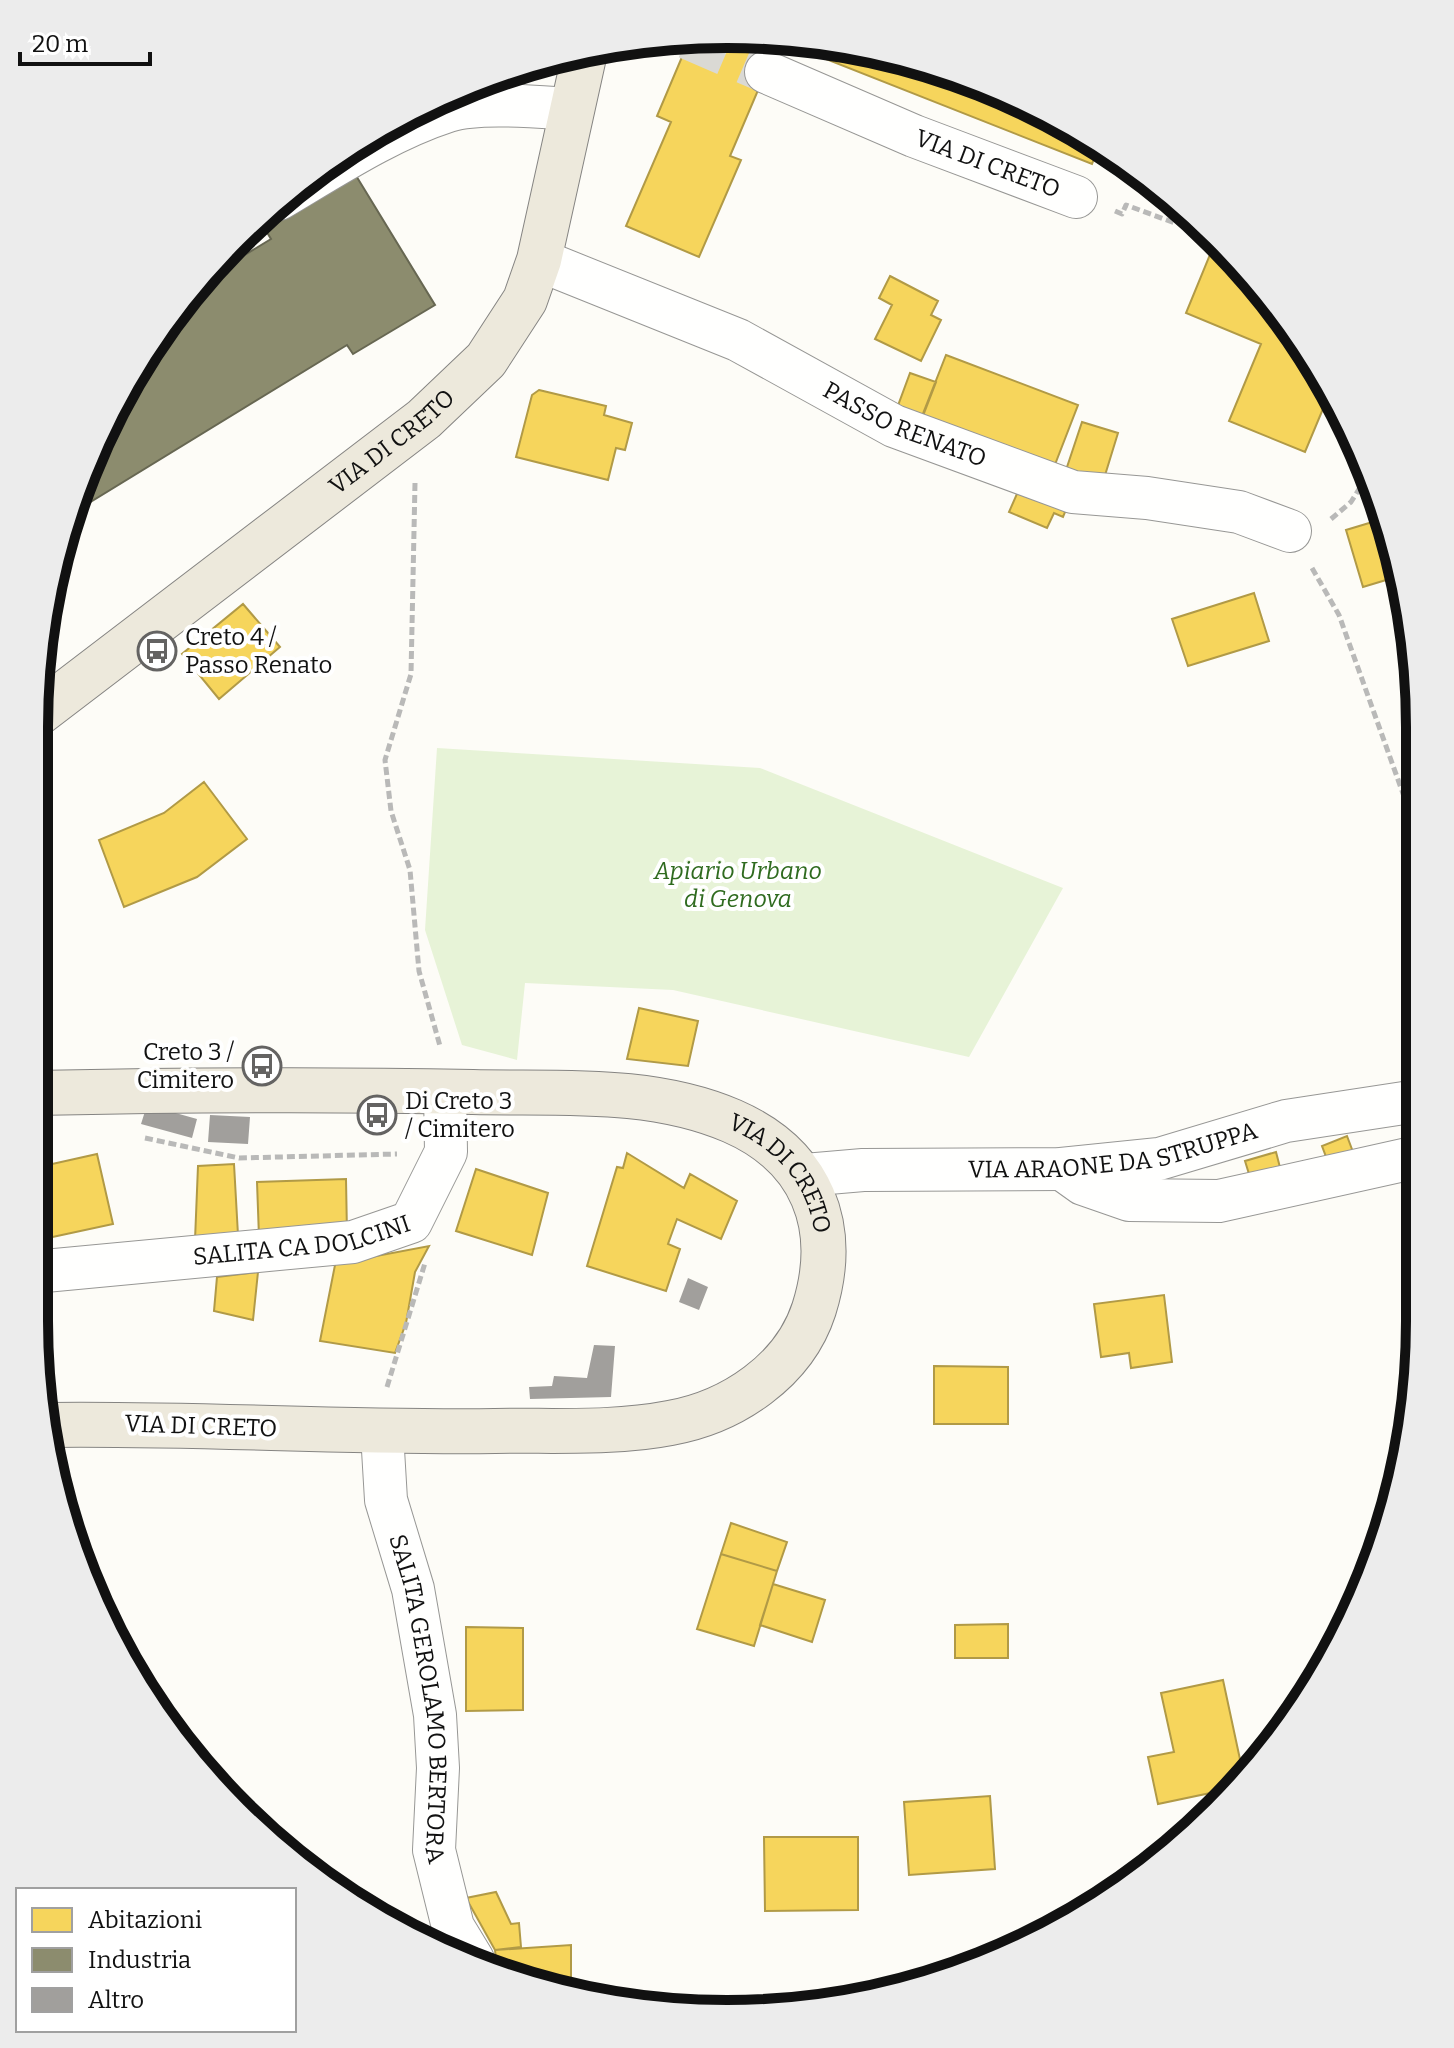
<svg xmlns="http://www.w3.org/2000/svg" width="1454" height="2048" font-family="Bitter,serif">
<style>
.green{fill:#e7f3d7}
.homes{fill:#f6d55c;stroke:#b19a46;stroke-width:2}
.industry{fill:#8c8c6e;stroke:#676752;stroke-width:2}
.building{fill:#a19f9c}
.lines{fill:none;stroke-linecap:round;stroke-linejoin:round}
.minor-tunnel{stroke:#dad9d4;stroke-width:42;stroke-dasharray:42 21;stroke-linecap:butt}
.minor-casing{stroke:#979795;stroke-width:44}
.major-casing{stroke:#858482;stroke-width:46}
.path{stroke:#b9b9b8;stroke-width:5;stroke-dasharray:8 4;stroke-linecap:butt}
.minor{stroke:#fffffe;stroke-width:42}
.major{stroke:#ede9dc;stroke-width:44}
.labels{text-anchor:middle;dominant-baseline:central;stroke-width:8;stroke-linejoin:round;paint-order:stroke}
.street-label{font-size:24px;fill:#111;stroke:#fff}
.poi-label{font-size:24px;fill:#111;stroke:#fff;text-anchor:start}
.park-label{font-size:24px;font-style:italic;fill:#2f6b1f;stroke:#fff}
.rim{fill:none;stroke:#111;stroke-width:10}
</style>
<rect width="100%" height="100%" fill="#fdfcf7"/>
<path class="green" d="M437 748 760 768 1063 888 969 1057 673 990 525 983 517 1060 462 1045 425 930Z"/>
<path class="homes" d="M746 36H773L907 58 1034 106 1099 146 1092 164 783 42 780 50Z
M746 36 776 48 730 156 741 160 699 257 626 226 671 122 657 116 690 38Z
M1216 240 1248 270 1330 392 1305 452 1229 421 1261 344 1186 313Z
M890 276 938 301 931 315 941 320 921 361 875 339 892 305 879 298Z
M946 355 1078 405 1049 480 917 429Z
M910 373 936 382 921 421 896 411Z
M539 390 606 406 604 415 632 423 625 450 616 448 608 480 516 457 532 395Z
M1082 422 1118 433 1102 485 1065 473Z
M1023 480 1070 500 1063 517 1054 513 1047 528 1009 512Z
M1379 520 1396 577 1363 587 1346 530Z
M1254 593 1269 641 1188 666 1172 619Z
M243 604 280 647 219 699 182 654Z
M204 782 247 839 197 877 124 907 99 840 164 813Z
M639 1008 698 1021 688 1066 627 1059Z
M1347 1136 1356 1160 1331 1170 1322 1146Z
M1276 1152 1283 1179 1253 1187 1245 1161Z
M627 1153 684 1188 690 1174 737 1201 721 1239 677 1219 668 1244 680 1249 666 1291 587 1266 617 1167 623 1168Z
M97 1154 113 1224 34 1241V1168Z
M234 1164 238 1235 195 1240 198 1166Z
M476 1169 548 1193 532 1255 456 1231Z
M346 1179 347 1234 259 1237 257 1182Z
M429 1246 415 1272 406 1323 395 1353 320 1341 336 1260 350 1261Z
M258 1272 253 1320 214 1311 217 1277Z
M1164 1295 1172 1362 1131 1368 1129 1353 1101 1357 1094 1304Z
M934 1366 1008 1367V1424H934Z
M731 1523 787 1542 777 1571 721 1554Z
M721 1554 777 1571 754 1646 697 1629Z
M773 1584 825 1600 812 1642 760 1625Z
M1008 1624V1658H955V1625Z
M466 1627 523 1628V1710L466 1711Z
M1223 1680 1244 1778 1234 1788 1158 1804 1148 1757 1174 1752 1161 1693Z
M990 1796 995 1869 909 1875 904 1802Z
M764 1837H858V1910L765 1911Z
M496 1892 511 1924 519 1923 521 1947 495 1950 466 1898Z
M571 1945V1994L497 1969 495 1950Z"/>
<path class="industry" d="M355 174 435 305 353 354 347 345 79 509 127 380 215 273 271 239 265 229Z"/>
<path class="building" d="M147 1105 197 1119 192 1138 141 1124Z
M210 1115 250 1117 248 1144 208 1142Z
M688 1278 708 1287 699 1310 679 1302Z
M594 1345 615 1346 611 1397 530 1399 529 1387 552 1386 554 1376 587 1378Z"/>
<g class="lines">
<path class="minor-tunnel" d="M687 38 766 72"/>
<defs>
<g id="minor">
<path id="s1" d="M766 72 914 136 1076 197"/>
<path d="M279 199C333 167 389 130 448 111 478 101 539 107 571 109"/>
<path id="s2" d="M539 260 738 340 894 426 1073 492 1147 498 1239 512 1290 531"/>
<path d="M1062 1169 1083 1184 1129 1200 1219 1201 1417 1157"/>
<path id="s3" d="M805 1175 863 1170 1061 1169 1159 1159 1286 1121 1417 1101"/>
<path id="s4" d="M34 1272 353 1242 411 1222 446 1152 445 1091"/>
<path id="s5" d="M382 1433 386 1500 413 1589 435 1715 438 1768 434 1850 453 1927 473 1960"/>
</g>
<g id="major">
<path id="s6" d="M35 716 424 419 486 360 525 300 539 260 585 52"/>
<path id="s7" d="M34 1093C180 1090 326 1089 473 1092 559 1094 651 1086 732 1121 812 1156 840 1226 814 1309 794 1371 732 1412 670 1423 614 1434 552 1430 495 1431 346 1433 197 1423 48 1425"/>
</g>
</defs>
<use href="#minor" class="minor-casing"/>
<use href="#major" class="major-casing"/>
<path class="path" d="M1115 211 1122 214 1126 205 1175 223 1181 207
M415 483 411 674 385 760 391 811 410 870 419 971 440 1046
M1331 519 1351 502 1366 478
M1312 568 1339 615 1415 827
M145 1138 239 1158 397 1154
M387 1387 425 1263"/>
<use href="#minor" class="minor"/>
<use href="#major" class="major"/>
</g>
<defs>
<symbol id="bus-ring" viewBox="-11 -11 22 22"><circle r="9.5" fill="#fff" stroke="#646362" stroke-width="1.5"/><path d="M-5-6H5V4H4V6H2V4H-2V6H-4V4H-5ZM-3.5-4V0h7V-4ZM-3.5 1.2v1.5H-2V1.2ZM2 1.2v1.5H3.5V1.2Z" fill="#646362"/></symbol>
</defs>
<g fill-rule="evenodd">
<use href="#bus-ring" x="135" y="629" width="44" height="44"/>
<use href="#bus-ring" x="240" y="1044" width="44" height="44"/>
<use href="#bus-ring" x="355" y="1093" width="44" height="44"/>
</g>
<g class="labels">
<g class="street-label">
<text stroke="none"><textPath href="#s1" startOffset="240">VIA DI CRETO</textPath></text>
<text stroke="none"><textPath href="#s2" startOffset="402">PASSO RENATO</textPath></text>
<text stroke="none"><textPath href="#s6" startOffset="450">VIA DI CRETO</textPath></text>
<text stroke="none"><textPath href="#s3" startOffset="310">VIA ARAONE DA STRUPPA</textPath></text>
<text stroke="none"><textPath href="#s7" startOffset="776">VIA DI CRETO</textPath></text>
<text stroke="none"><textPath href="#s4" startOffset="270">SALITA CA DOLCINI</textPath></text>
<text transform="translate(201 1426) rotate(2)">VIA DI CRETO</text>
<text stroke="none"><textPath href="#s5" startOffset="270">SALITA GEROLAMO BERTORA</textPath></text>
</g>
<g class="poi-label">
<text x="185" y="637">Creto 4 /<tspan x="185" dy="28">Passo Renato</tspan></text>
<text x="234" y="1052" text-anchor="end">Creto 3 /<tspan x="234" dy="28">Cimitero</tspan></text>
<text x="405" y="1101">Di Creto 3<tspan x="405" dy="28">/ Cimitero</tspan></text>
</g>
<g class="park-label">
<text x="738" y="871">Apiario Urbano<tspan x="738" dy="28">di Genova</tspan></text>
</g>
</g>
<path d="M0 0H1454V2048H0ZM727 48H727A679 679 0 0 1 1406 727V1321A679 679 0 0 1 727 2000H727A679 679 0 0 1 48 1321V727A679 679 0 0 1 727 48Z" fill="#ececec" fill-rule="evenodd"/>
<path class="rim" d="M727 48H727A679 679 0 0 1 1406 727V1321A679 679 0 0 1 727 2000H727A679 679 0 0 1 48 1321V727A679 679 0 0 1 727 48Z"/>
<rect x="16" y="1888" width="280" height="144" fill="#ffffff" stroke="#a0a0a0" stroke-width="2"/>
<rect x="32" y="1908" width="40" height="24" fill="#f6d55c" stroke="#a0a0a0" stroke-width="2"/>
<text x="88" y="1928" font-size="24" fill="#111111">Abitazioni</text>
<rect x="32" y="1948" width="40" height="24" fill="#8c8c6e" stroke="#a0a0a0" stroke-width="2"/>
<text x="88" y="1968" font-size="24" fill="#111111">Industria</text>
<rect x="32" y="1988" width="40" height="24" fill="#a19f9c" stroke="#a0a0a0" stroke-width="2"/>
<text x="88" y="2008" font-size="24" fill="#111111">Altro</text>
<path d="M20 52v12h130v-12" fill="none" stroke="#111111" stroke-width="4"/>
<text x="32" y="52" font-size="24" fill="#111111" stroke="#ffffff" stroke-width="6" paint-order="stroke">20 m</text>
</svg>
